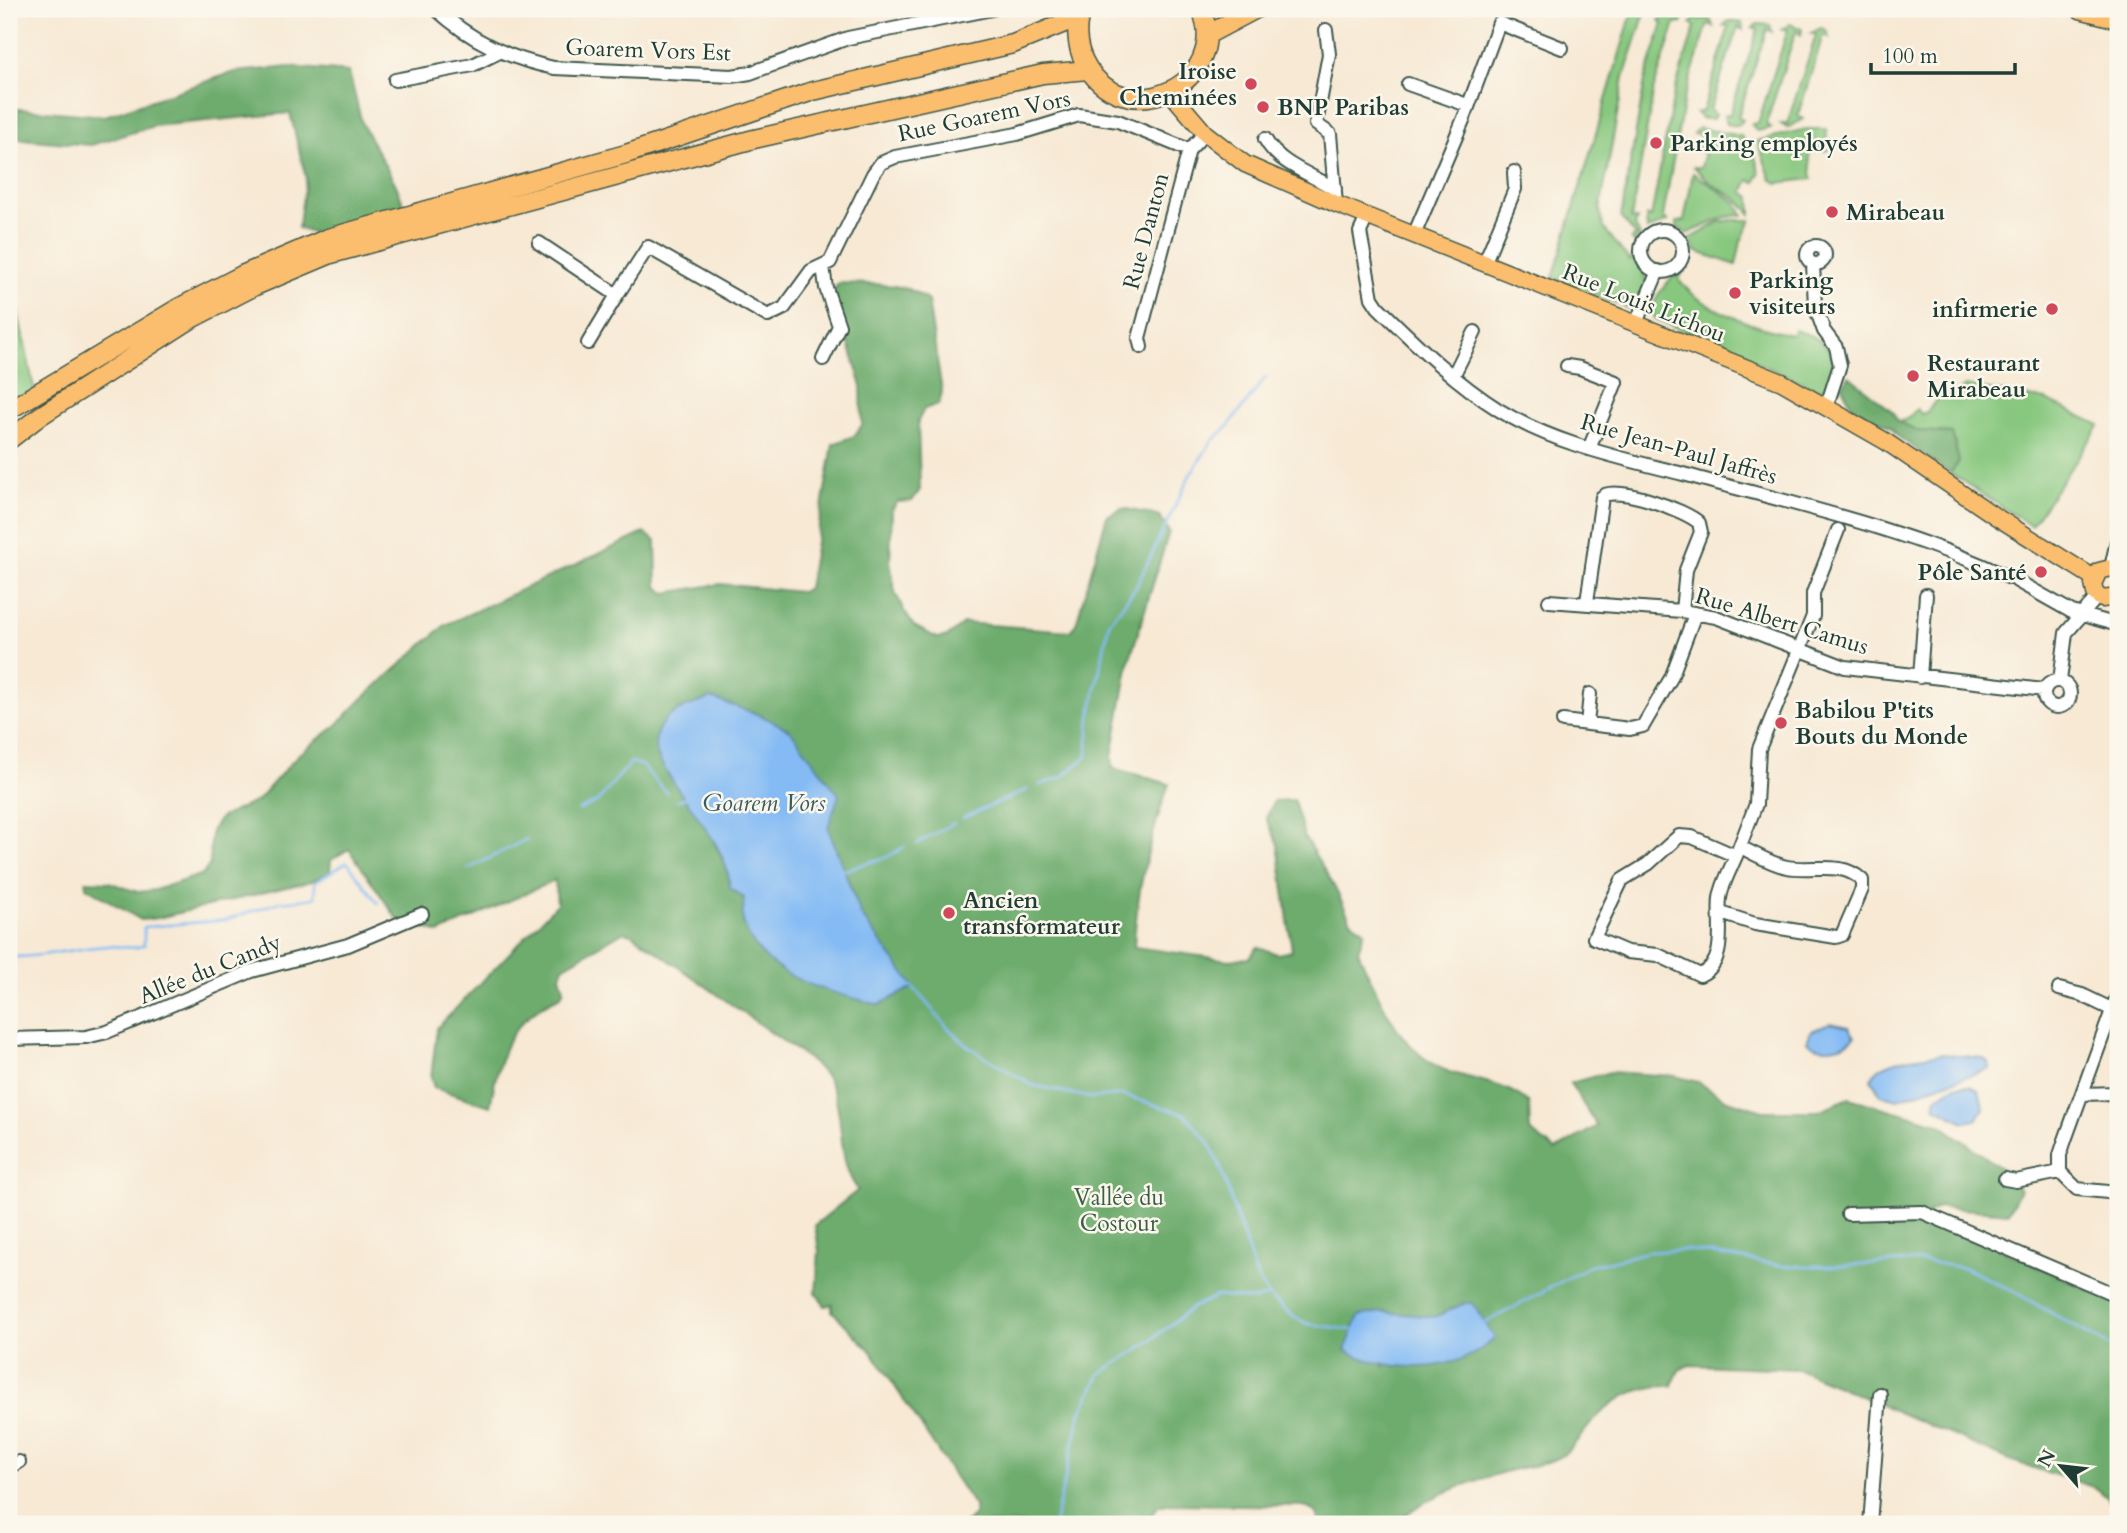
<svg xmlns="http://www.w3.org/2000/svg" width="2127" height="1533" font-family="Cardo,serif">
<style>
.green{fill:#87c77e;stroke:#538259;stroke-width:2}
.forest{fill:#6dac6d;stroke:#467450;stroke-width:2;fill-rule:evenodd}
.water{fill:#84bbf4;stroke:#527c94;stroke-width:2}
.lines{fill:none;stroke-linecap:round;stroke-linejoin:round}
.stream{stroke:#84bbf4;stroke-width:2.5}
.minor-casing{stroke:#3f574c;stroke-width:16}
.major-casing{stroke:#3f574c;stroke-width:19}
.highway-casing{stroke:#3f574c;stroke-width:21}
.minor{stroke:#fff;stroke-width:12}
.major{stroke:#fbbe6e;stroke-width:16}
.highway{stroke:#fbbe6e;stroke-width:18}
.poi-dot{fill:#d1495b;stroke:#fbf7ec;stroke-width:2.5}
.labels{text-anchor:middle;dominant-baseline:central;stroke-width:5;stroke-linejoin:round;paint-order:stroke}
.street-label{font-size:23px;fill:#1f3d34;stroke:#fbf7ec}
.poi-label{font-size:23px;font-weight:bold;fill:#1f3d34;stroke:#fbf7ec;text-anchor:start}
.park-label{font-size:23px;fill:#396046;stroke:#fbf7ec}
.water-label{font-size:24px;font-style:italic;fill:#385c64;stroke:#fbf7ec}
</style>
<rect width="100%" height="100%" fill="#fbf7ec"/>
<filter id="ink" filterUnits="userSpaceOnUse"><feTurbulence type="fractalNoise" baseFrequency=".0143" numOctaves="2"/><feDisplacementMap in="SourceGraphic" scale="14" xChannelSelector="R" yChannelSelector="G"/><feConvolveMatrix kernelMatrix="1 2 1 2 8 2 1 2 1" color-interpolation-filters="sRGB"/></filter>
<filter id="wash" filterUnits="userSpaceOnUse"><feTurbulence type="fractalNoise" baseFrequency=".00686" numOctaves="4" result="noise"/><feDisplacementMap in="SourceGraphic" scale="28" xChannelSelector="R" yChannelSelector="G"/><feGaussianBlur stdDeviation="1.57" result="paint"/><feColorMatrix in="noise" values="0 0 0 0 0 0 0 0 0 0 0 0 0 0 0 0 0 1.4 0 .05"/><feComposite in="paint" operator="in"/></filter>
<g filter="url(#wash)">
<rect width="100%" height="100%" fill="#f7e9d4"/>
<path class="green" d="M1633 9 1646 10 1624 77 1600 210 1604 228 1630 261 1633 256C1649 275 1652 292 1632 310L1553 278Z
M1661 17 1681 18 1682 23 1675 24 1654 88 1631 219H1637L1635 226 1640 236 1635 243 1631 239 1636 236 1621 217 1645 80 1663 23 1659 21Z
M1695 19H1710L1714 27 1708 24 1684 98 1663 217 1668 221 1647 230 1646 216 1651 218 1674 93 1695 27 1691 23Z
M1728 21 1742 23 1743 30 1738 27 1710 110 1715 115 1713 119H1701L1697 113 1703 111 1729 26H1723Z
M1757 24 1770 25 1772 32 1767 29 1738 117 1743 120 1738 126 1727 124 1724 115 1730 114 1758 29 1753 28Z
M1790 24 1802 29 1801 35 1796 31 1766 124 1771 128 1757 131 1751 124 1758 123 1788 29H1782Z
M1821 28 1826 30 1829 37 1823 35 1798 116 1803 119 1787 128 1781 124H1787L1816 35 1811 33Z
M1698 128 1741 136 1754 154 1760 173 1755 183 1749 180 1743 192 1751 197V214L1737 199 1710 183 1694 167H1701L1705 153 1698 151 1701 135 1693 134Z
M1806 129H1826L1828 150 1809 152 1812 179 1777 183 1771 179 1757 141Z
M1693 173 1736 202 1743 215 1726 217 1686 234 1677 226V222L1684 221Z
M1733 220H1751L1741 241 1736 265 1695 251 1694 245H1690V239L1720 222Z
M1685 268 1679 279C1697 308 1760 329 1793 335L1794 330C1824 338 1842 351 1828 386L1823 389 1815 388 1654 318C1648 299 1671 277 1685 268Z
M9 270 35 392 9 410Z
M1965 386 2046 400 2100 425 2031 526 1950 473 1959 462 1952 433 1919 431 1898 422 1907 419 1917 409 1921 414 1927 412 1940 395 1954 394Z"/>
<path class="forest" d="M290 67 349 72 362 124 395 183 408 214 328 238 298 228 306 178 290 113 154 126 91 145 9 138V108L105 116 234 72Z
M839 283C869 285 905 280 928 301L942 392 939 404 924 409 918 421 920 490 912 501 897 502 892 510 890 561 895 592 904 611 914 626 937 638 947 637 964 623 1070 631 1076 624 1107 516 1122 508 1160 516 1169 532 1129 662 1112 756 1113 768 1169 784C1150 838 1136 890 1134 947L1229 960 1249 958 1258 947 1277 954 1292 951 1278 844 1266 818 1274 801 1294 800 1304 836 1334 886 1351 921 1365 931 1358 951C1378 995 1399 1054 1450 1072 1478 1081 1508 1084 1529 1103L1530 1131 1555 1150 1597 1126 1570 1083 1610 1072 1675 1076 1698 1082 1725 1099 1763 1111H1818L1849 1098 1938 1123 2005 1171 2020 1190 2008 1213 1938 1207 1926 1215 2118 1303V1513H2115L2108 1498 2096 1488 2012 1461 1798 1369 1689 1365 1679 1370 1672 1386C1638 1385 1610 1400 1589 1426 1578 1439 1570 1453 1555 1459 1540 1466 1523 1467 1508 1471 1483 1478 1409 1501 1399 1524H1320L1317 1513 1304 1506 1168 1504 1158 1506 1147 1524H964L974 1515V1506L872 1352 832 1311V1304L825 1306 816 1293 819 1251 815 1225 858 1190C833 1157 848 1111 827 1078 822 1071 814 1064 807 1058L632 934 623 932 563 967 560 976 564 989 561 996C508 1019 500 1053 490 1106L434 1088 431 1078 437 1028 557 904 555 880 439 933 397 919 349 849 331 860 330 872 312 881 158 918 141 920 86 887V881L108 882 138 892 155 890 203 874 210 864 211 831 221 817 257 801 299 754 337 725 363 698 445 625 644 533 656 541 657 586 665 593 720 584 801 592 808 588 833 444 854 436 862 425 861 383 834 296V289ZM711 699 760 715 828 828 861 915 913 987 743 925 744 898 730 888C729 852 679 787 657 755L665 720ZM1465 1303 1384 1366 1382 1312 1435 1317Z
M1849 376 1893 412 1898 422 1919 431 1952 433 1959 462 1950 473 1900 438 1890 427 1852 407 1842 386Z"/>
<path class="water" d="M711 698 760 715 790 730 839 795 828 828 861 915 914 987 879 1005C830 991 764 981 744 925 741 918 744 906 744 898L730 888C729 843 676 796 658 757 653 746 655 731 664 721 676 708 694 705 711 698Z
M1830 1023 1849 1027 1855 1037C1843 1049 1821 1052 1807 1042L1811 1031Z
M1941 1054 1983 1058 1988 1062 1989 1069 1898 1099 1881 1095 1871 1079C1881 1057 1919 1058 1941 1054Z
M1956 1086H1970L1979 1090 1983 1108 1976 1120 1964 1122 1935 1107 1937 1097Z
M1465 1303H1472L1495 1338C1458 1375 1389 1374 1345 1350L1359 1316 1382 1312 1435 1317Z"/>
<g class="lines">
<path class="stream" d="M1040 785 1062 777 1087 756 1090 718 1109 623 1136 587 1190 475 1212 441 1226 429 1266 377
M677 800 688 797
M579 810 597 802 631 762 641 765 667 793
M963 818 1027 790
M917 844 954 823
M468 869 527 839
M842 871 889 856 904 847
M9 878 14 860
M9 957C42 958 73 948 107 946 119 945 133 951 144 945V927L225 920 280 902 315 898V882L347 862 378 903
M912 986 947 1027 969 1047 1032 1085 1092 1098 1122 1095 1185 1114 1208 1141 1220 1166 1257 1278 1269 1296 1295 1318 1308 1324 1353 1330
M1485 1323 1590 1266 1648 1252 1688 1250 1784 1266H1844L1922 1261 1965 1268 2013 1291 2118 1351
M1054 1524 1081 1412 1100 1374 1149 1342 1193 1307 1217 1296 1253 1300 1269 1296"/>
</g>
</g>
<g filter="url(#ink)">
<g class="lines">
<defs>
<path id="minor" d="M436 9C471 41 508 58 554 68L732 76 750 73 848 38 992 9
M1326 30 1329 54 1316 124 1330 134 1336 204
M395 80 473 65 499 52
M1408 84 1467 105
M1265 139C1278 164 1311 174 1335 189
M1367 217 1360 232 1372 298 1378 307C1416 344 1454 382 1499 410 1554 444 1621 458 1683 474 1794 504 1906 529 2010 578
M1641 251a21 21 0 1 1 42 0a21 21 0 1 1-42 0Z
M1414 235 1464 118 1499 23 1562 48
M539 243 617 295 648 247 768 316 784 308 811 271 830 262 873 174 881 163 895 157 1017 134 1079 115 1118 121 1189 150
M1807 255a9 9 0 1 1 18 0a9 9 0 1 1-18 0Z
M1484 264 1515 189 1514 172
M1813 264 1815 306 1824 331 1836 347 1840 365 1827 405
M1636 323 1658 271
M588 343 617 295
M1141 347 1139 338 1189 150 1205 133
M823 359 839 326 826 288 823 266
M1567 366 1580 368 1616 382 1589 449
M1453 376 1475 332
M2111 568 2118 536
M2017 581 2072 612 2118 625
M1549 601 1682 611 1716 617 1845 667 2044 690
M1587 602 1602 497C1614 484 1688 511 1699 523L1701 532 1686 570 1682 611
M1920 677 1926 595
M2044 694a13 13 0 1 1 26 0a13 13 0 1 1-26 0Z
M2060 681 2066 633 2098 596
M1563 721 1630 729 1643 726 1671 678 1695 614
M1587 724 1590 694
M1736 856C1731 868 1722 884 1720 898 1717 922 1729 962 1700 975L1658 955 1627 952 1594 938 1622 880 1648 864 1679 836 1692 837 1736 856 1756 804 1759 749 1813 616V593L1838 530
M1721 913 1755 924 1836 937 1842 935 1862 889V880C1841 860 1812 872 1787 867 1771 864 1754 853 1740 847
M2059 989 2082 995 2113 1010
M9 1039 86 1037 107 1032 252 971 348 945 422 914
M2082 1094 2118 1093
M2060 1172 2077 1189 2118 1193
M2005 1179 2016 1181 2060 1172V1155L2065 1140 2118 994
M1848 1214 1922 1212 2118 1296
M9 1467 19 1462
M1870 1524 1880 1394"/>
<path id="major" d="M1170 92 1205 133 1245 164 1336 204 1782 382 1885 441 1995 516 2094 578
M2118 571 2111 568 2099 571 2093 584 2095 593 2102 599 2118 597"/>
<path id="highway" d="M1082 9C1075 25 1076 45 1084 61 1121 136 1233 84 1201 9
M2080 9 2118 19
M1207 35 1256 9
M9 410 180 307 242 275 328 238 626 154 813 91 1013 44 1079 17
M9 440 40 416 193 318 255 286 331 254 754 139 1043 74 1088 70"/>
</defs>
<use href="#minor" class="minor-casing"/>
<use href="#major" class="major-casing"/>
<use href="#highway" class="highway-casing"/>
<use href="#minor" class="minor"/>
<use href="#major" class="major"/>
<use href="#highway" class="highway"/>
</g>
</g>
<g class="poi-dot">
<circle cx="1251" cy="84" r="7"/>
<circle cx="1263" cy="107" r="7"/>
<circle cx="1656" cy="143" r="7"/>
<circle cx="1832" cy="212" r="7"/>
<circle cx="1735" cy="293" r="7"/>
<circle cx="2052" cy="309" r="7"/>
<circle cx="1913" cy="376" r="7"/>
<circle cx="2041" cy="572" r="7"/>
<circle cx="1781" cy="723" r="7"/>
<circle cx="949" cy="913" r="7"/>
</g>
<g class="labels">
<g class="street-label">
<text transform="translate(648 50) rotate(2)">Goarem Vors Est</text>
<text transform="translate(984 116) rotate(-12)">Rue Goarem Vors</text>
<text transform="translate(1146 231) rotate(-75)">Rue Danton</text>
<text transform="translate(1644 303) rotate(22)">Rue Louis Lichou</text>
<text transform="translate(1679 449) rotate(16)">Rue Jean-Paul Jaffrès</text>
<text transform="translate(1782 621) rotate(17)">Rue Albert Camus</text>
<text transform="translate(210 969) rotate(-22)">Allée du Candy</text>
</g>
<g class="poi-label">
<text x="1237" y="71" text-anchor="end">Iroise<tspan x="1237" dy="26">Cheminées</tspan></text>
<text x="1277" y="107">BNP Paribas</text>
<text x="1670" y="143">Parking employés</text>
<text x="1846" y="212">Mirabeau</text>
<text x="1749" y="280">Parking<tspan x="1749" dy="26">visiteurs</tspan></text>
<text x="2038" y="309" text-anchor="end">infirmerie</text>
<text x="1927" y="363">Restaurant<tspan x="1927" dy="26">Mirabeau</tspan></text>
<text x="2027" y="572" text-anchor="end">Pôle Santé</text>
<text x="1795" y="710">Babilou P'tits<tspan x="1795" dy="26">Bouts du Monde</tspan></text>
<text x="963" y="900">Ancien<tspan x="963" dy="26">transformateur</tspan></text>
</g>
<g class="park-label">
<text x="1119" y="1197">Vallée du<tspan x="1119" dy="26">Costour</tspan></text>
</g>
<g class="water-label">
<text x="764" y="803">Goarem Vors</text>
</g>
</g>
<rect width="2127" height="1533" fill="none" stroke="#fbf7ec" stroke-width="35"/>
<g transform="translate(2061 1466) rotate(298)" stroke="#fbf7ec" stroke-width="5" paint-order="stroke">
<path d="M0-5L12 26L0 18L-12 26Z" fill="#1f3d34"/>
<text y="-10" font-size="19" font-weight="bold" text-anchor="middle" fill="#1f3d34">N</text>
</g>
<path d="M1871 63v10h144v-10" fill="none" stroke="#1f3d34" stroke-width="3.5"/>
<text x="1882" y="63" font-size="21" fill="#1f3d34" stroke="#fbf7ec" stroke-width="5" paint-order="stroke">100 m</text>
</svg>
